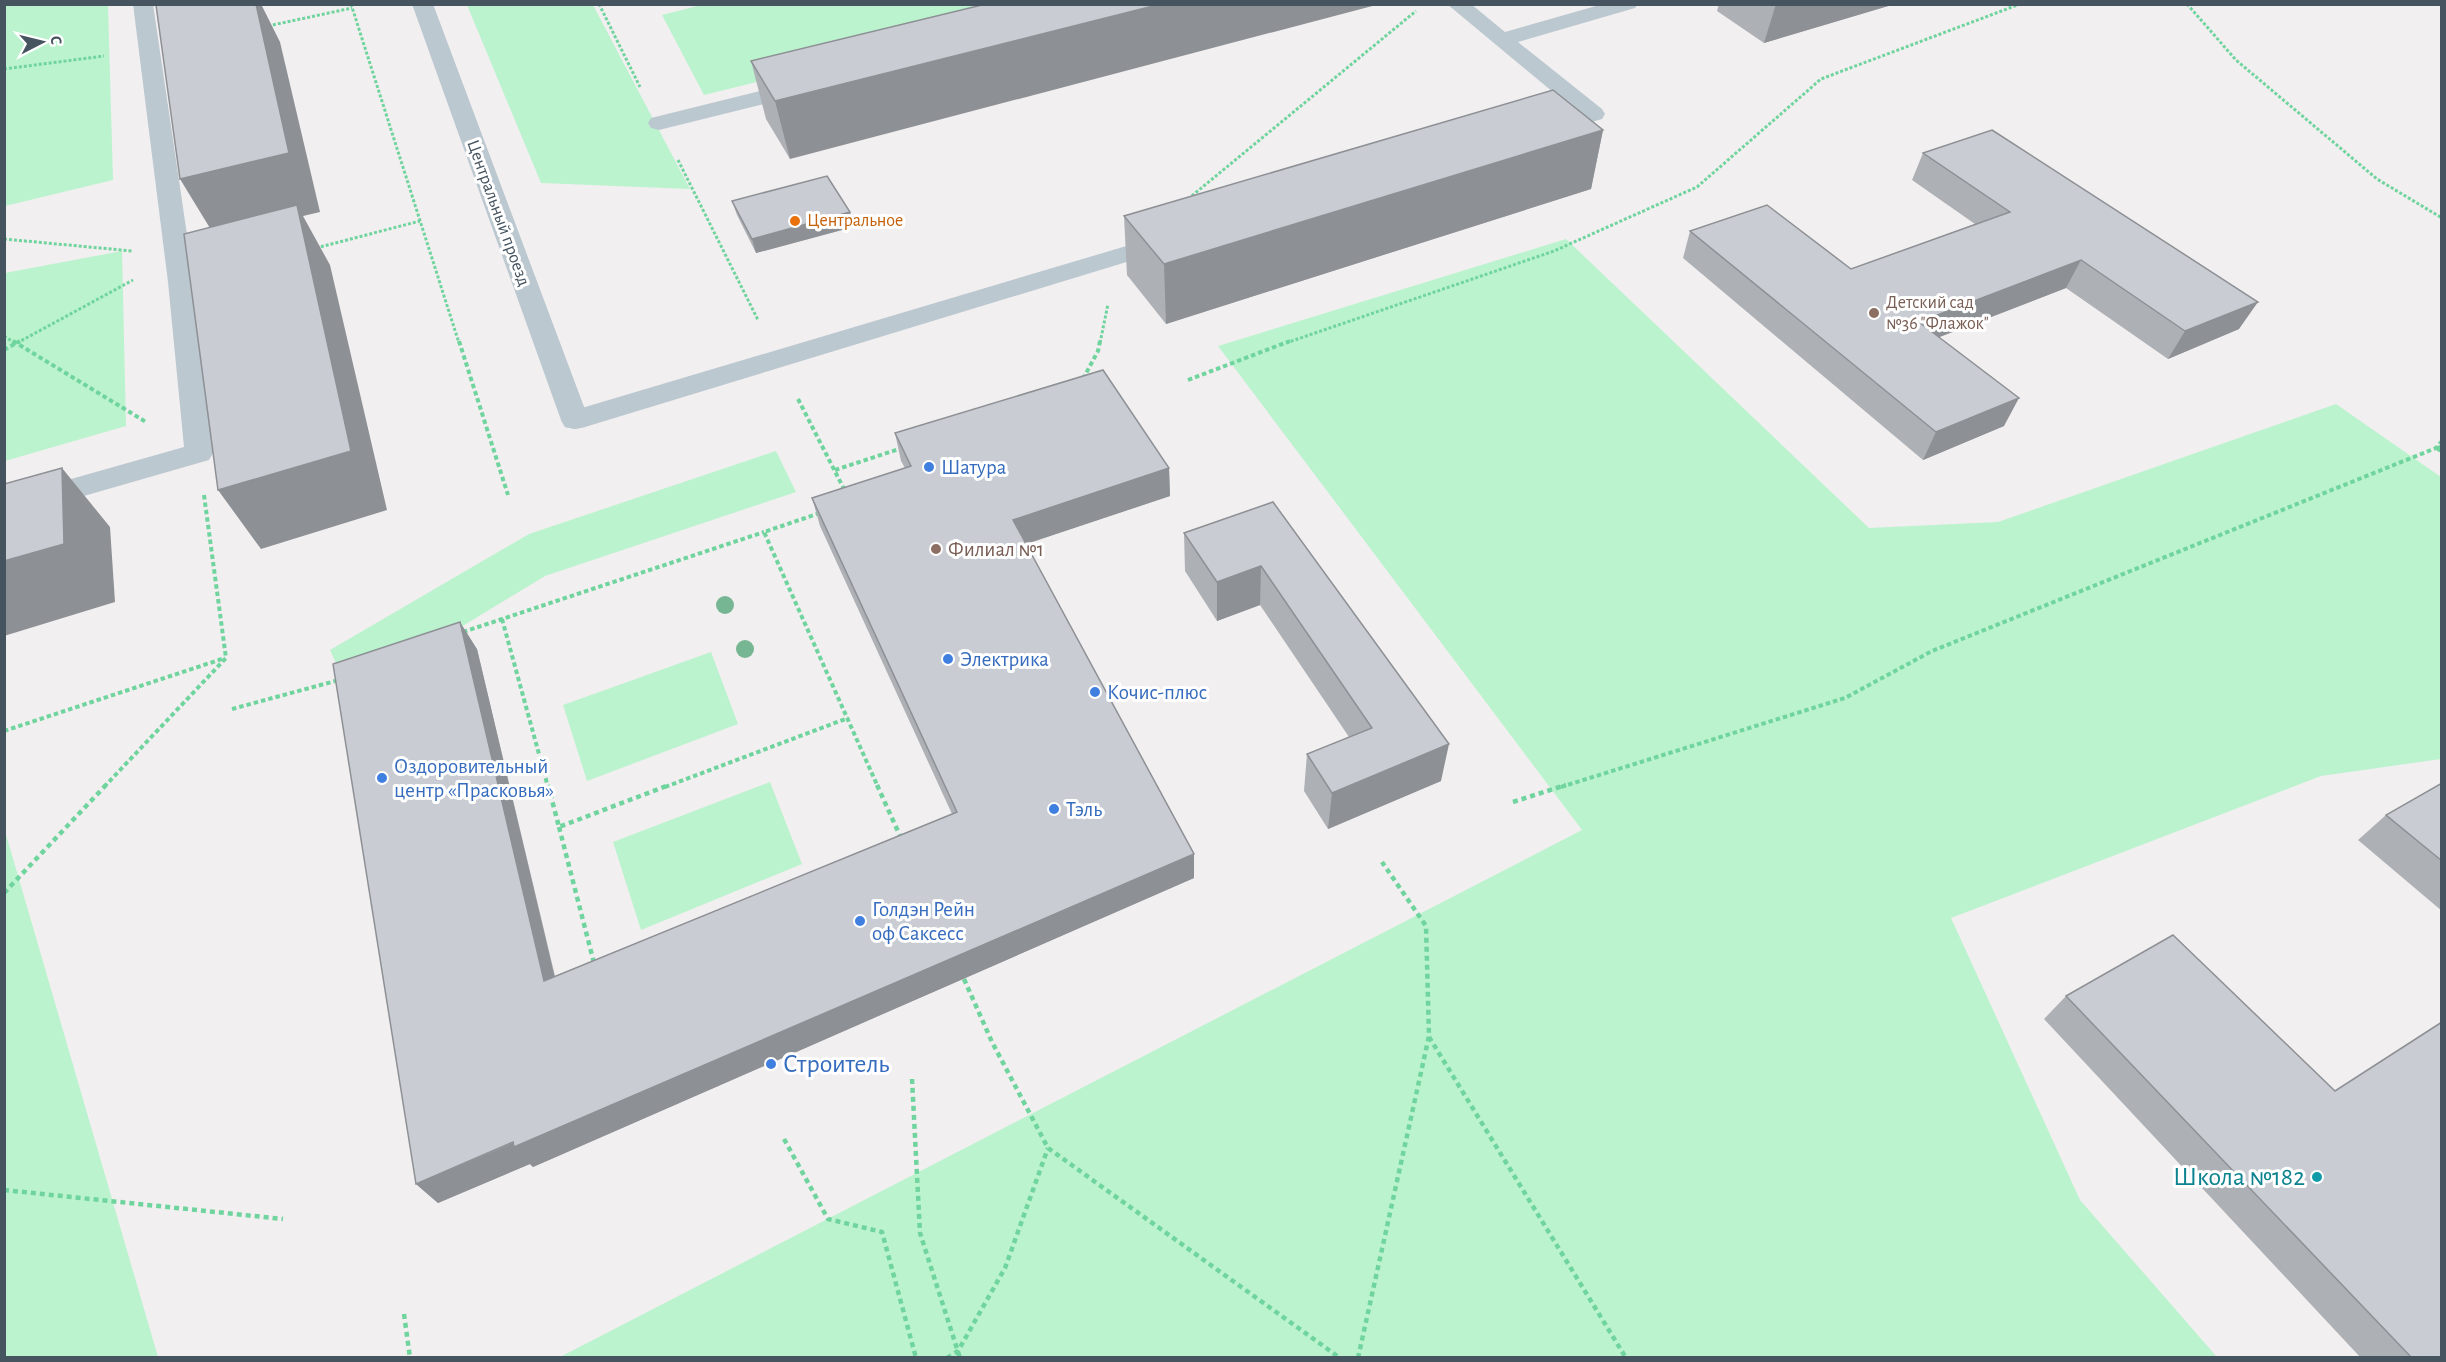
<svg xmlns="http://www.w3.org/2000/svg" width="2446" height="1362" font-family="'Alegreya Sans',sans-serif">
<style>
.green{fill:#bbf3ce}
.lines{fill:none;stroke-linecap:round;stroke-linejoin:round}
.path-far2{stroke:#70d49e;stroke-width:3;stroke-dasharray:3 2;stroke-linecap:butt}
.path-far1{stroke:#70d49e;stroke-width:4;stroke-dasharray:4.5 3;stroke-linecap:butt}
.path{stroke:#70d49e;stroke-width:4.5;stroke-dasharray:5 4;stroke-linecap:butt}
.service{fill:#bcc8d0;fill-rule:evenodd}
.minor{fill:#bcc8d0;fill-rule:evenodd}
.tree{fill:#76b692}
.wall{fill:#adb0b5}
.shaded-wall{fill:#8d9094}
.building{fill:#c9cdd3;stroke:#8d9094;stroke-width:1.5}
.food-dot{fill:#e8710a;stroke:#fff;stroke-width:2}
.education-dot{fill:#8d6e63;stroke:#fff;stroke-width:2}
.shop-dot{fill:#3f7fe0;stroke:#fff;stroke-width:2}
.culture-dot{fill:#0f9aa8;stroke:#fff;stroke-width:2}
.labels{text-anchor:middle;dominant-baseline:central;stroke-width:6;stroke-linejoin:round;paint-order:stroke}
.far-street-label{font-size:18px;fill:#46545f;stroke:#fff}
.far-food-label{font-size:18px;fill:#c56008;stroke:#fff;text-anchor:start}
.far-education-label{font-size:18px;fill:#785e54;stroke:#fff;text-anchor:start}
.shop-label{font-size:21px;fill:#366cbe;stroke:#fff;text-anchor:start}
.education-label{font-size:21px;fill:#785e54;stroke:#fff;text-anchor:start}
.near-shop-label{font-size:26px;fill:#366cbe;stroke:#fff;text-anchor:start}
.near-culture-label{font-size:26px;fill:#0d838f;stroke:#fff;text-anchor:end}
</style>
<rect width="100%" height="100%" fill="#f2eff0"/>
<path class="green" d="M705 4 1069 5 704 95 662 15Z
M4 5H108L113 180 5 206Z
M467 5H593L690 189 541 183Z
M1566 239 1869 528 1998 522 2336 404 2441 477V759L2321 776 1951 918 2080 1200 2217 1357H560L1582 830 1218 346Z
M122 251 126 426 5 461V273Z
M776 451 796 492 545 576 413 656 341 674 330 650 529 534Z
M711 652 738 724 587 781 563 705Z
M770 782 802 864 641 930 613 842Z
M4 831H5L158 1357H5Z"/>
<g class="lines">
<path class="path-far2" d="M351 4 459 343
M599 4 640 87
M2187 4 2236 60 2377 179 2442 218
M268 26 352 8
M4 69 104 56
M678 160 758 320
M1188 199 1416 11
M4 239 132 251
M316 248 420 221
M4 336 15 343
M17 343 133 280
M1100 343 1108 304
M1286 343 1554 251 1697 187 1821 79 2020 4"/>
<path class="path-far1" d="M13 341 146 422
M459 341 508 495
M4 350 20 341
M1083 379 1098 351 1100 341
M1188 380 1290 341
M798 399 845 491
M2442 447 2436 448 2442 451
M835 470 902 448
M204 495 226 658
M820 513 764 532 878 787
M502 619 548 787
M463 632 764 532
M232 709 339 680
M4 731 225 658
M104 787 226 658
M665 787 848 718
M1561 787 1845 698 1932 651 2436 448 2442 441"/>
<path class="path" d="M548 785 559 827 669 785
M877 785 901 838
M1513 802 1566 785
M559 827 594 963
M4 893 106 785
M964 979 992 1042 1048 1148 1340 1358
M1429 1037 1626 1358
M912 1079 920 1233 960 1358
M784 1139 828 1219 882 1232 916 1358
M4 1190 283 1219
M404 1314 410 1358
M947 1358 958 1351 1005 1268 1048 1148
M1358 1358 1429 1036 1426 926 1382 862"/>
<path class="service" d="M133 4H153L194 282 213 453 209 460 4 519V498L184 447 168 282Z
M1447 4H1471L1505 32 1603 4H1638L1635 8 1518 42 1602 109 1605 114 1602 119 1544 136 1536 134 1532 129 1536 124 1577 112Z
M804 80 812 82 815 87 812 92 659 130 651 128 648 123 651 118Z
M1170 233 1179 236 1183 241 1179 246 585 427 575 429 565 427 561 420 565 413Z"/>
<path class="minor" d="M412 4H433L589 420 585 427 575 429 565 427 561 420Z"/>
</g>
<g class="tree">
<circle cx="725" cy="605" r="9"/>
<circle cx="745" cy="649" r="9"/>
</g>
<path class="wall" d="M986 4 790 159 766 119 751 61Z
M1719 4H1895L1764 43 1717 11Z
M1603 130 1591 189 1166 324 1127 275 1124 216Z
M1923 153 2239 329 2168 359 2066 288 1939 337 2004 426 1923 460 1683 258 1690 231 1851 269 1975 224 1912 180Z
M732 201 850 212 853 227 756 253 737 215Z
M895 433 1169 468 1170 496 1026 544 1194 854V878L533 1167 530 1164 438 1203 416 1184 477 649 555 976 952 814 820 526 812 498 905 468 901 461Z
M1273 502 1441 781 1328 829 1304 791 1307 754 1349 737 1260 605 1217 621 1185 571 1184 533Z
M2442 783V911L2358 840 2386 815Z
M2066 996 2442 1358H2361L2044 1019Z"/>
<path class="shaded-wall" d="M167 4H261L280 42 320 212 303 216 330 265 387 510 261 549 218 490 216 238 180 179Z
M1161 4H1380L790 159 775 101Z
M1776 4H1895L1764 43Z
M1603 130 1591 189 1166 324 1164 264Z
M850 212 853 227 756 253 752 239Z
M2081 260 2066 288 1906 350 1919 322Z
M2258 302 2239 329 2168 359 2185 331Z
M2019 398 2004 426 1923 460 1936 432Z
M62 468 110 527 115 602 4 636V561Z
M1169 468 1170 496 1017 547 1013 520Z
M1261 566 1260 605 1217 621V582Z
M460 622 477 649 561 1004 544 981Z
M1449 744 1441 781 1328 829 1332 793Z
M1194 854V878L533 1167 530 1164 438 1203 416 1184Z"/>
<path class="building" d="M160 4H256L289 153 180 179 156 5Z
M986 4H1161L775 101 751 61Z
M1553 90 1603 130 1164 264 1124 216Z
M1992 130 2258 302 2185 331 2081 260 1919 322 2019 398 1936 432 1690 231 1767 205 1851 269 2010 212 1923 153Z
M827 176 850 212 752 239 732 201Z
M297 205 351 451 218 490 184 234Z
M1103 370 1169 468 1013 520 1194 854 514 1147 513 1142 416 1184 333 664 460 622 544 981 957 812 812 498 911 466 895 433Z
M62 468 64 544 4 561V484Z
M1273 502 1449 744 1332 793 1307 754 1372 728 1261 566 1217 582 1184 533Z
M2442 783V861L2386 815Z
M2173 935 2335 1091 2442 1022V1358H2412L2066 996Z"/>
<circle class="food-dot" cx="795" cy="221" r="6"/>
<g class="education-dot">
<circle cx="1874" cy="313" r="6"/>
<circle cx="936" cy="549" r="6"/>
</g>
<g class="shop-dot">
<circle cx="929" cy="467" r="6"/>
<circle cx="948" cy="659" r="6"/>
<circle cx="1095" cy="692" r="6"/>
<circle cx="382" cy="778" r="6"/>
<circle cx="1054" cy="809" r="6"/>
<circle cx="860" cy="921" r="6"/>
<circle cx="771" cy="1064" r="6"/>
</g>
<circle class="culture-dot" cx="2317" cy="1177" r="6"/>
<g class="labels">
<g class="far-street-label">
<text transform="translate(498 213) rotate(70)">Центральный проезд</text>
</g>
<g class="far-food-label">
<text x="807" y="221">Центральное</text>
</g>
<g class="far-education-label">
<text x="1886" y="303">Детский сад<tspan x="1886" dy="21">№36 "Флажок"</tspan></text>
</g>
<g class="shop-label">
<text x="941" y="467">Шатура</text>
<text x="960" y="659">Электрика</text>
<text x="1107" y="692">Кочис-плюс</text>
<text x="394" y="766">Оздоровительный<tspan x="394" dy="24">центр «Прасковья»</tspan></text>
<text x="1066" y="809">Тэль</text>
<text x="872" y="909">Голдэн Рейн<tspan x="872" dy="24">оф Саксесс</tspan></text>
</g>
<g class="education-label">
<text x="948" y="549">Филиал №1</text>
</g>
<g class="near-shop-label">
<text x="783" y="1064">Строитель</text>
</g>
<g class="near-culture-label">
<text x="2305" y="1177">Школа №182</text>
</g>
</g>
<rect width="2446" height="1362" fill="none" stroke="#46545f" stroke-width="12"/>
<g transform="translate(42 42) rotate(83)" stroke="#ffffff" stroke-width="4.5" paint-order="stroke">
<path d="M0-4.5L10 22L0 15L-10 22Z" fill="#46545f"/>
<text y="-9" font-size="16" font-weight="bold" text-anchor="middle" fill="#46545f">С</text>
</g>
</svg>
